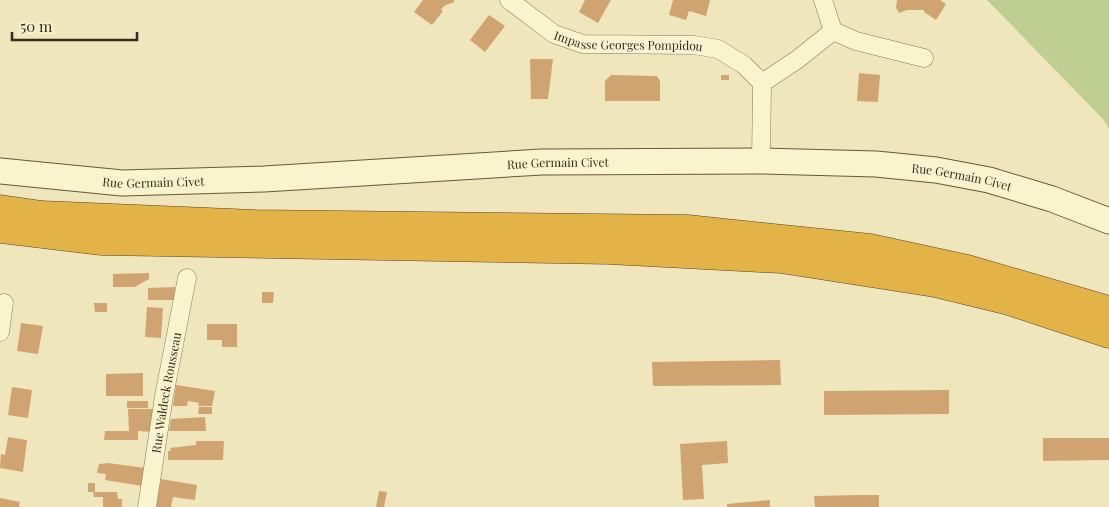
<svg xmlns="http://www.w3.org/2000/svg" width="1109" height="507" font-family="'Playfair Display',serif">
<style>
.green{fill:#becd91}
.building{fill:#cfa471}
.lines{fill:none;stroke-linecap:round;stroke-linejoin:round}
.street-casing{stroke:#877655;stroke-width:19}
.secondary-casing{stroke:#695739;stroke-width:27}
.highway-casing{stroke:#54432a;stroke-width:29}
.street{stroke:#faf3d0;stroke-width:18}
.secondary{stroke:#faf3d0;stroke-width:25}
.highway{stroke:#e4b348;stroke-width:28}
.labels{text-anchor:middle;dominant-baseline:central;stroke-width:4;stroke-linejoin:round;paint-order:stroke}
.street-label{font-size:12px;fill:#362b1b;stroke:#f6f0cc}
</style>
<rect width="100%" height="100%" fill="#efe6bd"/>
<path class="green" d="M987 0H1109V129L1104 120Z"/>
<path class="building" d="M423 0H454V2L444 6 441 10 443 11 432 25 414 12Z
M585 0H611L598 23 579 12Z
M673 0H710L706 16 689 11 686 20 669 15Z
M897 0H940L946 4 936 20 924 12V10H907L899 13 896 8Z
M489 15 505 26 485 52 470 40Z
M530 59H553L548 99H531Z
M859 73 880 75 878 102 857 101Z
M611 75 657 76 660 81V101H605V81Z
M721 75H729V80H721Z
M149 273V279L135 287H113V274Z
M175 287 174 300H148V288Z
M262 292H274L273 303H262Z
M94 303H107V312H95Z
M147 307 163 308 161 338 145 337Z
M21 323 43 326 38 354 17 351Z
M207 324H237V347H222V340H207Z
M780 360 781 385 653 386 652 362Z
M143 373V396H106V374Z
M176 385 215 391 212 406H198L199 403 188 401 187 406H173Z
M12 387 32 390 28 418 8 415Z
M949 390V414L824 415V391Z
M127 401H148V408H127Z
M199 407H212V414H198Z
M128 409H152L153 432 138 431V440H104L105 431H129Z
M205 417 206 431H169L171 419Z
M8 437 27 440 23 472 0 468 1 454 5 455Z
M1043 438H1109V460L1043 461Z
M196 441H224L223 460H168V451H171L170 448 196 445Z
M727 441 728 463 702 465 704 499 683 500 680 444Z
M108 463 145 468 142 486 105 480 106 474 97 473 99 464Z
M161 479 197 485 195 500 173 497 171 507H156Z
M88 483H95V492H88Z
M379 491 387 492 384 507H376Z
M93 492H117L118 499H122V507H103V497H94Z
M861 495H879V507H815L814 496Z
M0 498 20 502 19 507H0Z
M770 500V507H727V504Z"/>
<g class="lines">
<defs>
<g id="street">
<path id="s1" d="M509 0 554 34 583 44 694 45 718 49 744 65 762 83 761 161"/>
<path d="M823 0 833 31"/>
<path d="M762 83 798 59 833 31 856 41 924 58"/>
<path d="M0 332 4 303"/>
<path id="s2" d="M147 507 164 396 187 278"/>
</g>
<g id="secondary">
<path id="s3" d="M0 171 122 183 264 179 542 162 761 161 876 164 936 170 989 180 1052 199 1109 221"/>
</g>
<path id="highway" d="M0 209 42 215 255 224 687 229 870 248 967 269 1109 310
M0 229 102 241 609 250 781 259 935 283 1009 301 1109 334"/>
</defs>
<use href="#street" class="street-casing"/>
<use href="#secondary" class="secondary-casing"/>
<use href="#highway" class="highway-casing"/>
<use href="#street" class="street"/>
<use href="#secondary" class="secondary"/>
<use href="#highway" class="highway"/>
</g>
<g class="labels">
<g class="street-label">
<text stroke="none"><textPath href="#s1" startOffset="132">Impasse Georges Pompidou</textPath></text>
<text stroke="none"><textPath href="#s3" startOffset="559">Rue Germain Civet</textPath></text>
<text stroke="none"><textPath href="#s3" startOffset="964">Rue Germain Civet</textPath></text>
<text stroke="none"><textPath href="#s3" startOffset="154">Rue Germain Civet</textPath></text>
<text stroke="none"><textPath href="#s2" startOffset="116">Rue Waldeck Rousseau</textPath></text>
</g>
</g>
<path d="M12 32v8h125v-8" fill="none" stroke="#362b1b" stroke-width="2.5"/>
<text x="20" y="32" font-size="15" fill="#362b1b" stroke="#f6f0cc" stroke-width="4" paint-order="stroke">50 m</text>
</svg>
